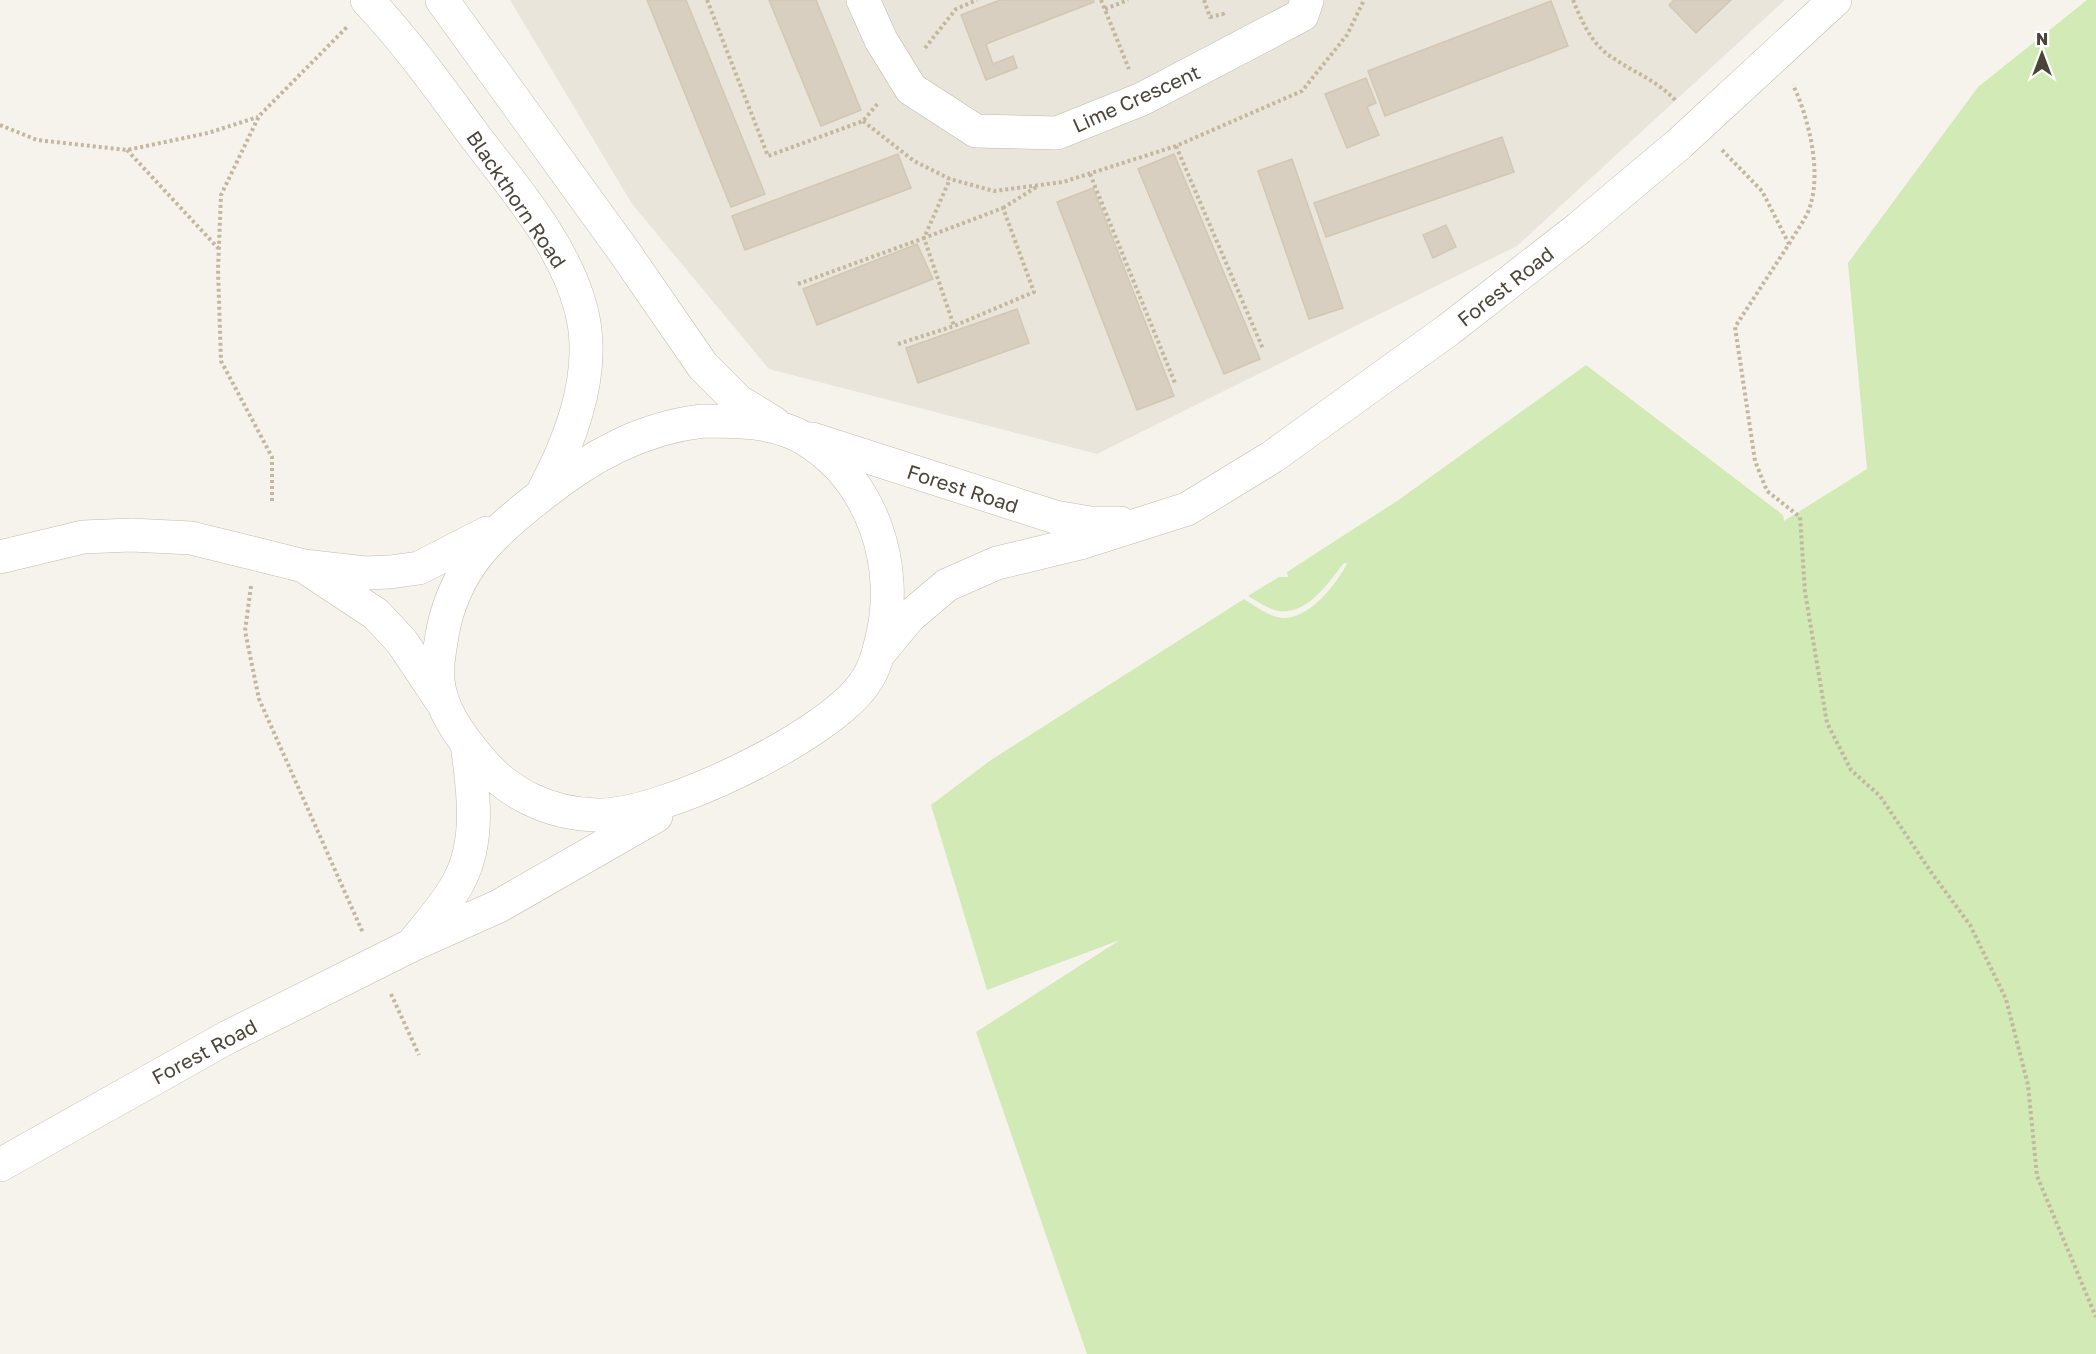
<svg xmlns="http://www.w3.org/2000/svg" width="2096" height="1354" font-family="'Golos Text',sans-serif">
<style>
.residential{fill:#eae5da}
.green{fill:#d2eab5}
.building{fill:#d8cfc1;stroke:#d3c7b4;stroke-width:1.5}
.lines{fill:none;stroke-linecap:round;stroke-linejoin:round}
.minor-casing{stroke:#c2bbae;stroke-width:34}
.path{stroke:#c4b79f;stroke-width:4;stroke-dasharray:3 3;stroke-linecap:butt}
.minor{stroke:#fff;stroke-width:33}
.labels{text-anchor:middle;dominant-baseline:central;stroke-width:4.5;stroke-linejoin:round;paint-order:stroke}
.street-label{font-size:20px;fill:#4b4439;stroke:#fff}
</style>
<rect width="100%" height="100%" fill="#f6f3ec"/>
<path class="residential" d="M510 0H1785L1517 246 1097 454 769 369 632 204Z"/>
<path class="green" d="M2087 0H2096V1354H1087L976 1032 1120 940 987 990 931 805 991 760 1244 599C1255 606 1272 619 1286 618 1313 615 1335 585 1347 564L1344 563C1327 584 1308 615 1278 611 1268 609 1257 601 1248 596L1279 577H1288L1287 572 1400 499 1586 365 1783 515 1784 521 1867 469 1848 263 1978 87Z"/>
<path class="building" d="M647 0H686L765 194 731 207Z
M769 0H816L861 110 821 126Z
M1000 0H1093L1094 2 986 44 993 64 1013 56 1017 68 986 80 961 15Z
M1674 0H1731L1696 33 1669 5Z
M1551 1 1568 46 1385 116 1368 71Z
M1366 78 1376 103 1367 107 1379 135 1347 148 1325 94Z
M1502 137 1514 172 1326 237 1314 203Z
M898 154 911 188 745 250 732 216Z
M1174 154 1260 359 1224 374 1138 169Z
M1292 159 1343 308 1309 319 1258 171Z
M1093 188 1174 396 1137 410 1057 202Z
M1446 225 1456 247 1433 258 1423 235Z
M917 244 933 279 817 325 803 289Z
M1017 309 1029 343 918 383 906 348Z"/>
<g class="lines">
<defs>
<path id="minor" d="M367 0C407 42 440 89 474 135 514 188 564 244 581 309 597 369 573 435 545 488
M442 0 625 253 703 366 738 401 774 423
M863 0 881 40 911 89 976 131 1057 133 1142 99 1302 15 1307 0
M703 421C736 421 776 421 805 439 873 480 901 568 881 642 878 656 873 672 864 684 827 737 661 817 597 815 549 814 506 793 477 756 459 734 441 710 438 681 436 666 440 650 442 635 454 568 491 534 543 494 590 457 641 428 703 421Z
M812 439 1055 517 1090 523H1120
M0 557 83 537 131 535 191 538 304 566 365 573 390 572 419 568 487 533
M308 569 376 614 402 642 440 699
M881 651 909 617 947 585 997 563 1080 543 1187 509 1272 457 1448 330 1579 228 1679 144 1835 0
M415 941C430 922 448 903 459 881 481 840 473 788 467 744
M0 1165 228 1037 412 945 499 906 656 816"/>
</defs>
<use href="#minor" class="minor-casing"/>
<path class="path" d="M707 0 768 156 863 121 879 102
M1101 0 1129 69
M1204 0 1210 17 1223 14 1224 17
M1573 0C1582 22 1592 45 1613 58 1635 73 1658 81 1676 101
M1105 9 1128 0
M925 48 956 9 977 0
M863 121 914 161 950 179 994 191 1063 182 1176 146 1302 91 1347 35 1364 0
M0 125 37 140 127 150 208 133 258 117
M1176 146 1263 349
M127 150 218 248
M1722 150 1762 191 1789 244 1735 327 1755 461 1767 491 1800 517 1805 592 1827 723 1851 770 1880 796 1931 872 1970 925 2006 999 2028 1085 2037 1176 2096 1317
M1090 174 1175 383
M1003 208 1038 186
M1789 244C1796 231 1808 217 1811 203 1821 168 1808 116 1793 85
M798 284 924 238 950 179
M898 344 954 326 1034 292 1003 208 924 238 954 326
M272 501V457L221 361 218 270 221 195 259 116 347 27
M251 586 245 631 259 699 363 933
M391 994 419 1055"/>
<use href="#minor" class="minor"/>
</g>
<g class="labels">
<g class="street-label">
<text transform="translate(1136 98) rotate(-24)">Lime Crescent</text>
<text transform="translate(517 199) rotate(56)">Blackthorn Road</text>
<text transform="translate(1505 286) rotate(-38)">Forest Road</text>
<text transform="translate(963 488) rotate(18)">Forest Road</text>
<text transform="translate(204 1051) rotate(-28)">Forest Road</text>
</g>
</g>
<g transform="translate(2042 54)" stroke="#ffffff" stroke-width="4.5" paint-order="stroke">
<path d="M0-4.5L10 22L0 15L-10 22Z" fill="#4b4439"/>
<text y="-9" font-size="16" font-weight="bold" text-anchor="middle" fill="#4b4439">N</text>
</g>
</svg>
